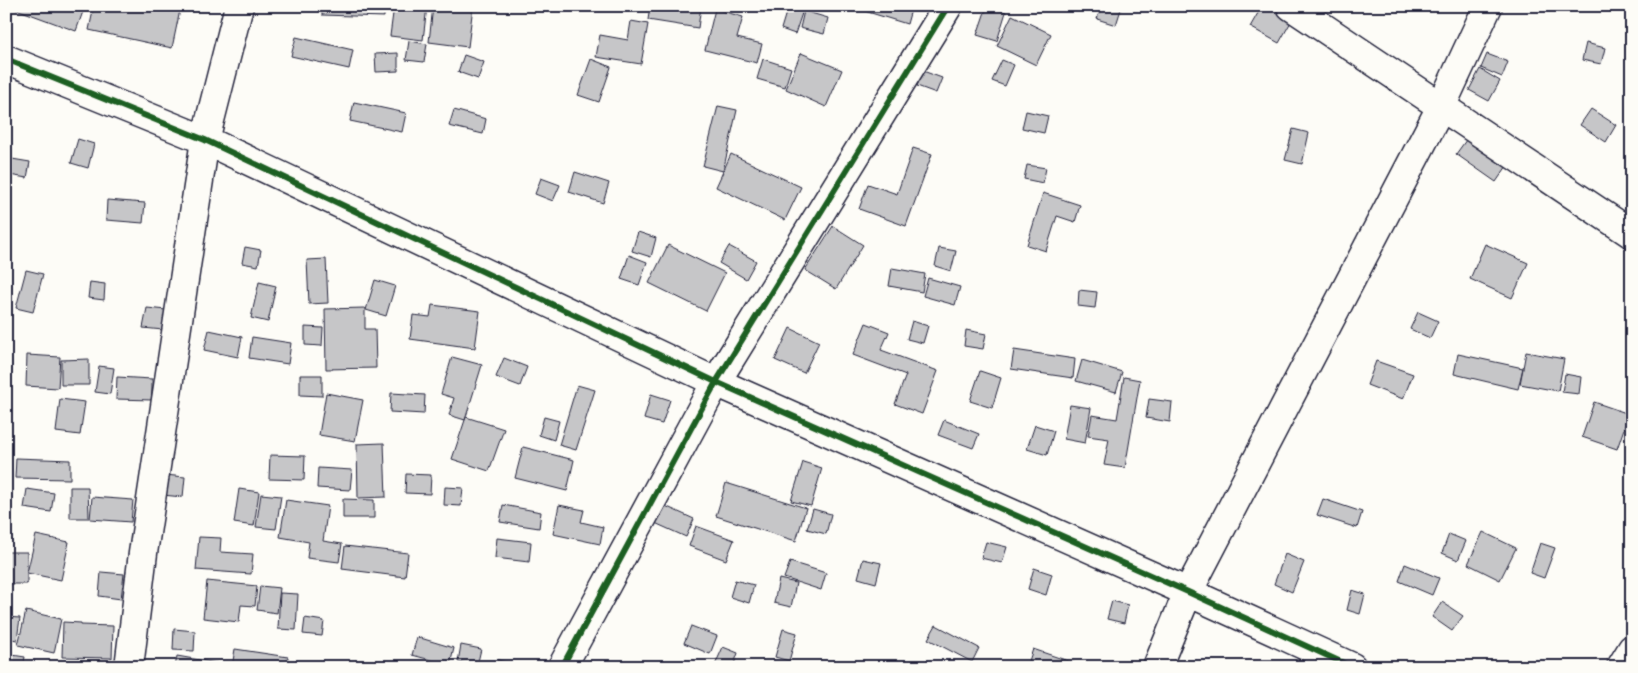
<svg xmlns="http://www.w3.org/2000/svg" width="1638" height="673" font-family="Caveat,sans-serif">
<style>
.building{fill:#c6c6c8;stroke:#22223b}
.lines{fill:none;stroke-linecap:round;stroke-linejoin:round}
.street-casing{stroke:#22223b;stroke-width:31}
.street{stroke:#fdfcf7;stroke-width:28}
.cycleway-casing{stroke:#fdfcf7;stroke-width:9}
.cycleway{stroke:#1b5e20;stroke-width:6}
</style>
<rect width="100%" height="100%" fill="#fdfcf7"/>
<filter id="ink" filterUnits="userSpaceOnUse"><feTurbulence type="fractalNoise" baseFrequency=".02" numOctaves="2"/><feDisplacementMap in="SourceGraphic" scale="10" xChannelSelector="R" yChannelSelector="G"/><feConvolveMatrix kernelMatrix="1 2 1 2 8 2 1 2 1" color-interpolation-filters="sRGB"/></filter>
<g filter="url(#ink)">
<path class="building" d="M8 6H85L76 31Z
M94 6H165L180 10 172 48 89 30Z
M322 6H384V17L322 15Z
M394 6H427L423 40 390 36Z
M433 6H473L468 47 429 42Z
M650 6H701L698 28 648 20Z
M788 6 803 10 795 34 781 29Z
M859 6H912L907 24 858 9Z
M987 6 1006 12 997 41 977 35Z
M1101 6H1122L1116 25 1097 19Z
M1262 6H1267L1292 20 1279 43 1250 27Z
M715 9 743 17 737 38 762 44 757 63 705 50Z
M804 11 828 18 824 34 800 28Z
M1012 15 1051 34 1036 65 997 46Z
M631 21 648 24 641 64 596 57 600 35 628 40Z
M296 37 353 50 349 69 291 56Z
M409 41 427 44 424 62 406 60Z
M1586 43 1605 48 1601 64 1582 60Z
M398 53V71L376 72 375 54Z
M801 53 842 70 826 107 786 89Z
M1487 54 1508 62 1502 77 1481 68Z
M464 55 484 62 478 79 458 72Z
M591 59 611 67 599 102 578 95Z
M763 59 791 68 785 87 757 79Z
M1002 60 1014 65 1005 86 992 81Z
M1480 69 1500 81 1489 101 1469 90Z
M923 71 942 78 936 93 917 86Z
M354 102 406 113 402 132 350 121Z
M718 106 737 110 723 171 703 166Z
M1591 109 1616 125 1606 142 1580 125Z
M454 110 486 119 483 134 449 126Z
M1026 111 1048 116 1044 133 1022 128Z
M1293 129 1309 133 1302 164 1285 160Z
M1469 136 1509 163 1496 182 1456 154Z
M78 139 94 144 88 168 71 163Z
M913 148 932 154 906 226 859 209 868 184 897 194Z
M731 154 801 187 785 220 716 187Z
M12 159 30 162 27 178 9 175Z
M1027 165 1046 168 1043 183 1024 179Z
M575 172 609 183 603 203 569 192Z
M541 178 560 185 553 201 535 194Z
M1043 193 1080 205 1075 222 1057 216 1046 251 1027 245Z
M107 200 145 203 143 223 106 220Z
M833 226 863 245 836 289 805 270Z
M638 232 656 238 651 257 632 251Z
M1485 244 1528 263 1512 298 1470 279Z
M668 245 725 273 706 311 649 283Z
M729 246 756 261 746 279 719 263Z
M245 247 261 250 258 266 242 263Z
M939 248 956 251 951 271 935 266Z
M629 255 647 262 639 285 621 279Z
M326 259 328 303 309 304 307 260Z
M892 268 925 274 922 292 889 286Z
M26 270 43 274 33 312 16 308Z
M928 278 960 287 955 305 923 296Z
M375 280 395 286 386 316 366 310Z
M90 282 105 284 104 300 88 298Z
M259 282 276 286 268 322 251 318Z
M1079 290 1097 292 1095 308 1078 306Z
M432 305 480 311 475 348 410 339 413 315 430 317Z
M147 308 166 310 163 330 143 328Z
M365 308V329H375L376 368 326 369 325 309Z
M1418 312 1438 321 1430 338 1410 329Z
M912 321 928 326 923 343 907 339Z
M866 323 889 332 881 350 938 371 922 414 895 404 906 375 853 355Z
M305 327 323 328 322 346 305 345Z
M790 328 819 342 804 373 775 360Z
M209 330 242 337 238 357 204 350Z
M966 330 986 334 983 349 964 346Z
M252 337 291 343 288 364 249 358Z
M1014 350 1075 359 1073 378 1011 369Z
M1526 352 1564 359 1558 391 1520 384Z
M1458 354 1523 368 1518 389 1454 374Z
M27 355 60 357 58 388 26 386Z
M452 357 482 365 465 420 449 415 454 398 441 394Z
M504 358 527 367 520 386 496 377Z
M89 359V385H61V360Z
M1082 360 1122 372 1116 392 1076 381Z
M1376 361 1413 374 1403 399 1367 385Z
M99 366 114 368 110 394 95 392Z
M980 371 1001 378 992 408 970 401Z
M1565 374 1581 377 1579 394 1562 392Z
M300 375H322V396L300 395Z
M117 377 152 379V400L116 399Z
M1124 377 1140 380 1125 468 1104 465 1109 439 1088 436 1092 415 1117 419Z
M577 385 595 390 576 450 559 445Z
M326 393 363 400 355 441 319 435Z
M391 393 425 395 424 414 390 412Z
M651 394 670 400 662 424 644 419Z
M60 399 85 402 80 435 56 432Z
M1149 399 1172 402 1170 422 1146 418Z
M1594 402 1629 414 1617 449 1582 437Z
M1070 405 1091 408 1085 443 1064 439Z
M466 417 504 429 489 471 452 459Z
M544 417 559 421 554 440 539 435Z
M944 420 979 434 973 448 938 435Z
M1035 425 1054 431 1047 455 1027 449Z
M384 443 386 497 358 498 357 444Z
M523 447 574 460 567 491 515 478Z
M270 455 305 456 304 480 269 479Z
M16 458 70 460V479L15 478Z
M803 462 822 468 811 506 791 501Z
M318 468 352 470 350 490 317 488Z
M406 474 431 475 430 494 405 493Z
M165 475 185 477 183 497 162 495Z
M726 483 806 508 796 541 716 516Z
M70 487H88L89 518H70Z
M445 487 463 488 461 506 444 505Z
M27 489 54 493 51 512 24 508Z
M239 489 259 492 254 526 234 523Z
M261 494 281 496 276 529 256 527Z
M92 497 133 500 131 522 90 519Z
M343 499 374 500V518H343Z
M1323 499 1362 512 1357 528 1317 515Z
M286 500 328 506 323 541 342 544 339 562 307 558 309 542 280 537Z
M503 505 541 512 539 528 500 522Z
M559 505 584 510 581 522 603 527 600 544 553 534Z
M663 505 694 519 686 537 655 523Z
M813 509 831 514 826 534 807 529Z
M696 526 734 540 726 560 689 546Z
M1483 532 1516 548 1500 580 1468 564Z
M1449 534 1466 541 1458 560 1442 553Z
M36 535 69 542 61 580 27 573Z
M199 537 221 538 220 552 253 554 251 574 196 570Z
M497 538 531 542 529 562 495 558Z
M986 542 1007 547 1002 563 981 558Z
M1540 543 1555 548 1544 578 1530 573Z
M345 546 408 553 405 577 342 569Z
M6 552H27V584H6Z
M1285 554 1304 562 1292 592 1274 584Z
M863 559 881 563 876 583 858 578Z
M790 562 826 573 821 590 784 578Z
M1405 564 1439 578 1432 595 1399 581Z
M1034 568 1052 574 1046 595 1028 589Z
M101 572 124 574 121 599 99 596Z
M779 579 796 583 791 607 774 603Z
M735 580 754 585 749 603 730 597Z
M207 581 257 586 255 606 241 605 239 622 203 618Z
M260 586 280 588 277 613 257 610Z
M1352 590 1365 594 1360 614 1347 610Z
M280 593 298 594 296 630 278 629Z
M1112 601 1128 605 1124 623 1107 619Z
M1442 602 1463 616 1452 631 1432 617Z
M26 611 61 619 54 653 18 645Z
M6 617 20 618 17 640 6 638Z
M305 618 324 621 322 636 303 634Z
M63 622 81 623V625L113 626 112 658 62 657Z
M936 625 979 648 972 662 928 639Z
M691 626 717 636 710 654 684 643Z
M174 629 195 631 194 651 173 650Z
M783 629 797 633 789 661 775 657Z
M417 637 454 648 450 665 412 655Z
M461 645 481 649 477 666 458 662Z
M723 647 738 653 733 667H719L715 665Z
M235 649 288 657 287 667H232Z
M1033 649 1080 665V667H1027Z
M6 654 25 657 23 667H6Z
M177 656 217 663V667H175Z
M498 660 522 666V667H496Z"/>
<g class="lines">
<defs>
<path id="street" d="M1291 6 1632 234
M6 59 205 140 716 382 1188 592 1352 667
M129 667 143 553 205 140 239 6
M562 667 716 382 948 6
M1157 667 1188 592 1441 107 1488 6
M1621 667 1632 649"/>
</defs>
<use href="#street" class="street-casing"/>
<use href="#street" class="street"/>
<defs>
<path id="cycleway" d="M6 59 205 140 716 382 1188 592 1352 667
M562 667 716 382 948 6"/>
</defs>
<use href="#cycleway" class="cycleway-casing"/>
<use href="#cycleway" class="cycleway"/>
</g>
</g>
<rect width="1638" height="673" fill="none" stroke="#fdfcf7" stroke-width="25"/>
<rect x="12" y="12" width="1613" height="648" fill="none" stroke="#22223b" stroke-width="2" filter="url(#ink)"/>
</svg>
